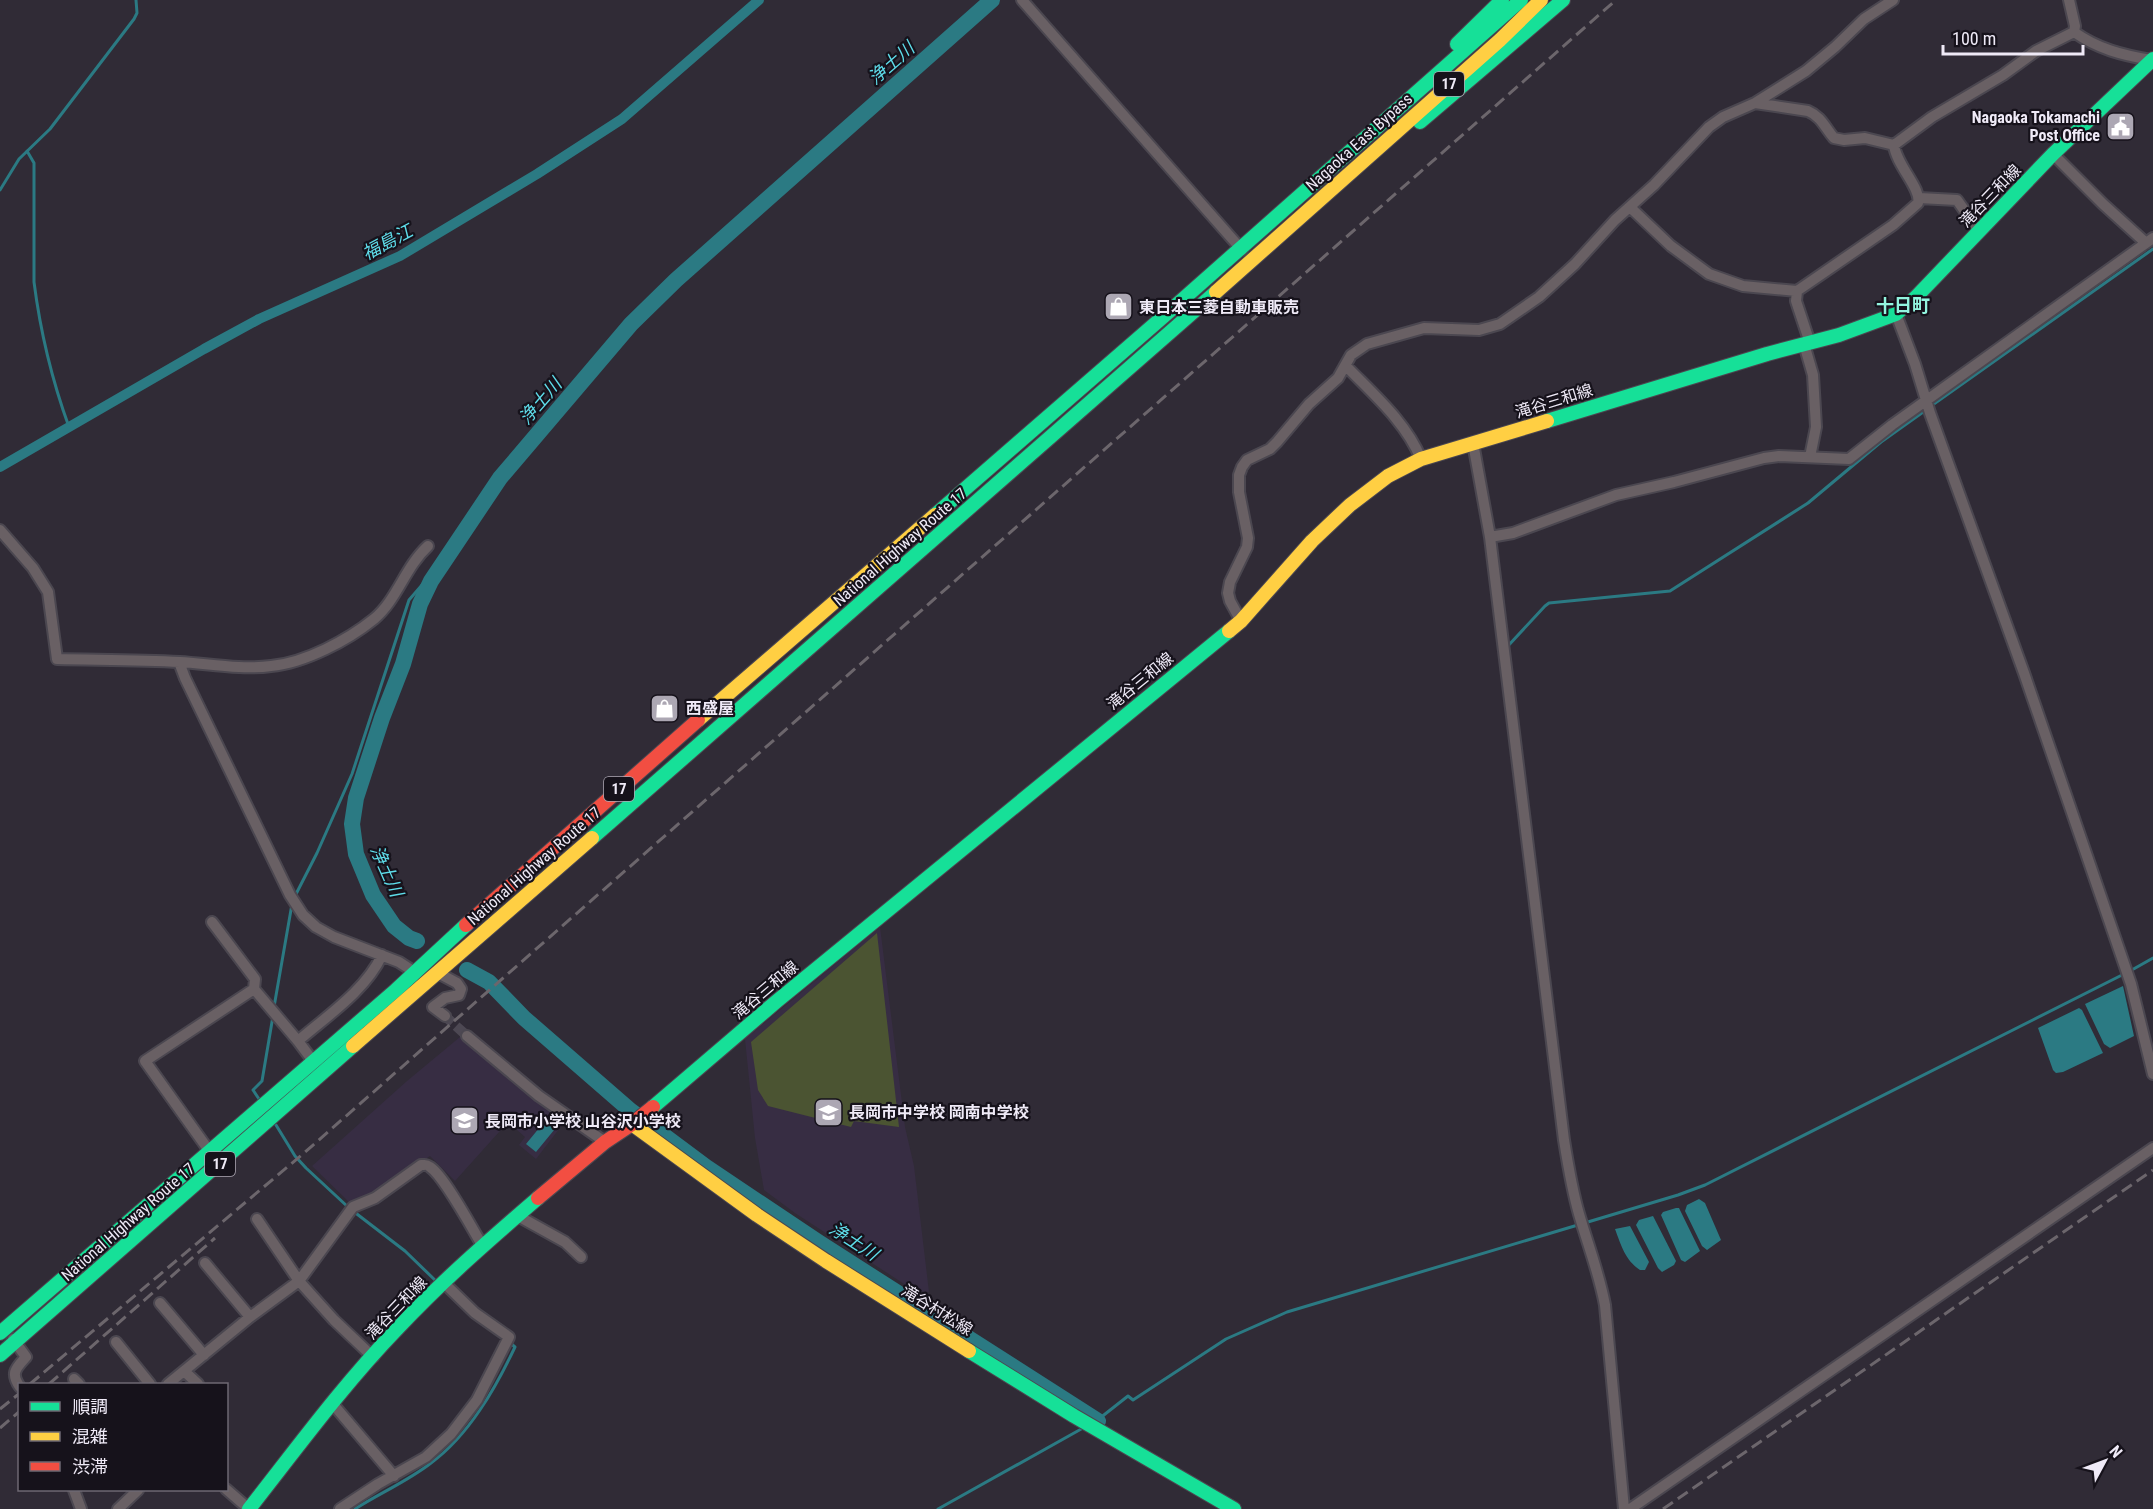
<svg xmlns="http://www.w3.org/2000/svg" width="2153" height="1509" font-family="'Roboto Condensed','Noto Sans JP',sans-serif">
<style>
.built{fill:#372d43}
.green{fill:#4b5432}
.water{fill:#2b7a83}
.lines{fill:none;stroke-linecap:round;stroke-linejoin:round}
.stream{stroke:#2b7a83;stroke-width:3}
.canal{stroke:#2b7a83;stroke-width:10}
.river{stroke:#2b7a83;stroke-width:16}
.street-tunnel{stroke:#4d4853;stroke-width:10;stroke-dasharray:10 5;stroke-linecap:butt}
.street-casing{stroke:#4b4750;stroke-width:14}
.fast-casing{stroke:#4b4750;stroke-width:16}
.slow-casing{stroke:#4b4750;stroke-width:16}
.jam-casing{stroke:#4b4750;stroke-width:16}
.street{stroke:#696064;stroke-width:10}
.fast{stroke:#16e098;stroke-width:14}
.slow{stroke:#ffcf43;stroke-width:14}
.jam{stroke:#f24e42;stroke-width:14}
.rail{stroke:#6c666c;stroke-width:3;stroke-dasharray:12 6;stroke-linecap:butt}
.labels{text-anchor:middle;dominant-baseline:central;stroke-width:4.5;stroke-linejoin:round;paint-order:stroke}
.shield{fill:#16121b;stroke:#aea9b5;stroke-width:1.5}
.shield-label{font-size:15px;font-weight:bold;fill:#efeaf7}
.poi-label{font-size:16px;font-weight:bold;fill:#efeaf7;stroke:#16121b;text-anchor:start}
.street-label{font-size:16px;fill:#efeaf7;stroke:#16121b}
.water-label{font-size:18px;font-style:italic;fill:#5edce9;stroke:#16121b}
.neighbourhood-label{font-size:18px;font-weight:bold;fill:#92f5df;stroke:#16121b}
</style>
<rect width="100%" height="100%" fill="#302b36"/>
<path class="built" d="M880 927 905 1127 914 1166 929 1292 915 1291 795 1213 764 1190 755 1138 745 1039Z
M460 1037 566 1120 536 1159 519 1145 525 1137 508 1122 455 1181 430 1156 370 1196 351 1204 312 1166 407 1081Z"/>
<path class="green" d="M877 933 899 1127 854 1121 851 1127 768 1106 758 1090 751 1042Z"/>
<path class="water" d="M2123 986 2134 1036 2110 1048 2104 1044 2085 1004Z
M2079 1008 2082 1010 2103 1053 2063 1072 2056 1073 2053 1070 2038 1028Z
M549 1116 559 1124 536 1152 526 1144Z
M1699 1199 1705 1203 1721 1240 1707 1250 1702 1246 1685 1211 1687 1205Z
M1676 1208H1679L1700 1251 1685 1262 1681 1260 1661 1215 1663 1212Z
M1653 1216 1676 1261 1674 1265 1662 1272 1658 1268 1636 1225 1639 1220Z
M1630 1226 1649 1262 1645 1270H1640C1625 1260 1621 1245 1615 1229Z"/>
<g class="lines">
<path class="stream" d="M27 151 34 163V282C40 329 53 383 69 427
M0 190 19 159 50 129 134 19 137 13 136 0
M1931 406 2153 249
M1507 647 1545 606 1549 603 1670 591 1808 503 1881 442 1926 410
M294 898 317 853 352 774 409 600 422 585 431 581
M2130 971 2153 958
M274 1007 292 904
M259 1099 253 1090 262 1081 273 1016
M276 1125 295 1156 306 1168 348 1207
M353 1211 405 1251 437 1282
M1095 1422 1128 1396 1133 1400 1226 1339 1287 1312 1678 1195 1705 1185 2124 974
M355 1509C380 1493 408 1481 431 1463 469 1435 495 1389 515 1347L509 1342
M938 1509 1083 1428"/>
<path class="canal" d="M0 467 204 349 259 319 400 256 537 174 622 119 759 0"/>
<path class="river" d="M417 941 409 938 394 926 373 895 356 854 352 824 356 798 382 718 403 664 420 604 431 581 500 478 631 324 676 280 992 0
M467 970 489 982 524 1018 631 1111 706 1167 818 1242 1098 1421"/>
<path class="street-tunnel" d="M445 1016 467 1036"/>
<defs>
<path id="street" d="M1022 0 1242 250
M2069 0 2075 26 2074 32
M2074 32C2098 49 2122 55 2151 60
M1755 103 1808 111C1822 117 1825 128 1834 138L1844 140 1865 138 1894 145
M2053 154 2103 204 2146 243
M1919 198 1957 200 1979 231
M1631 208 1671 246 1709 274 1743 286 1797 291 1893 225 1918 203C1922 189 1896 165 1894 145L1932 117 2003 75 2036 51 2074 32
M1797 291 1796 301 1810 343
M1896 314 1915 364 1930 413 2024 673 2131 984 2153 1074
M1804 344 1813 375 1816 427 1810 457
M1346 366C1373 394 1406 422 1421 459
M1473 443 1490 537 1564 1140C1568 1165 1572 1190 1579 1214 1588 1245 1599 1273 1605 1305L1624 1509
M0 530 33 568 48 592 57 659C98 660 139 660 180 662 210 664 242 670 271 666 305 663 348 640 374 619 397 600 405 567 428 546
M1490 537 1513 533 1616 495 1674 482 1764 458 1779 456 1849 459 1892 425 2153 238
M1241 621 1230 601 1228 593 1230 582 1247 547 1248 538 1239 492V475L1242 467 1247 460 1270 449 1277 442 1309 404 1338 378 1351 355 1367 344 1424 328 1479 330 1500 324 1539 297 1575 264 1615 220 1654 185 1709 127 1723 117 1755 103 1806 71 1835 47 1864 19 1893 0
M179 662 185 678 290 895 303 915 316 927 334 937 399 962 416 973
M438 973 457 983 461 989 459 995 445 998 433 1007 445 1016
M254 989 298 1041C327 1016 366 990 382 955
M467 1036 539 1096 605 1142
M298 1041 313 1061
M210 1152 145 1061 254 989 255 979 212 922
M518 1216 565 1242 581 1257
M257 1219 299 1281 334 1320 373 1357
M205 1263 250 1317
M160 1303 204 1355
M13 1339 26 1357C16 1368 10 1373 20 1387
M116 1342 150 1384
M184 1371 198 1384
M74 1379 79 1384
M168 1384 250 1317 299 1281 353 1207 375 1198 421 1165C426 1165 426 1164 430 1167 444 1176 472 1228 482 1245
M332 1403 394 1476
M226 1489 249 1509
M74 1490 81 1509
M118 1509 138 1490
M340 1509 378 1484 426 1457 451 1434 477 1400 508 1339 509 1337 475 1313 443 1282
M1630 1509 2153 1148"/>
<path id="fast" d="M1457 44 1502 0
M1420 122 1563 0
M1547 421 1767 354 1839 335 1896 314 1916 297 2053 154 2153 59
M935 515 1164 316 1521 0
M592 838 1216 292
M653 1107 777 1001 1229 631
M0 1333 396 990 466 925
M969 1351 1074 1416 1234 1509
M0 1355 353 1046
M249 1509C297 1448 343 1385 397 1329 441 1282 489 1240 538 1198"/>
<path id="slow" d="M1216 292 1500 40 1541 0
M1229 631 1241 621 1312 541 1350 505 1388 476 1421 459 1547 421
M698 720 935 515
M353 1046 592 838
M632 1124 757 1215 826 1261 969 1351"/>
<path id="jam" d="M466 925 698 720
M538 1198 605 1142 632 1124 653 1107"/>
</defs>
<use href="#street" class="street-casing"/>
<use href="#fast" class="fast-casing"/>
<use href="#slow" class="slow-casing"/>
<use href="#jam" class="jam-casing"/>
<use href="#street" class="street"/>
<use href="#fast" class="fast"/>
<use href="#slow" class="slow"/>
<use href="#jam" class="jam"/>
<path class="rail" d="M30 1384 304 1153 1616 0
M49 1384 215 1238
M0 1409 20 1393
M0 1428 20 1411
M1663 1509 2153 1170"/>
</g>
<defs>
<symbol id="civic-square" viewBox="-11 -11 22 22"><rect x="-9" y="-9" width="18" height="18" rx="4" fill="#aca7b3" stroke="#16121b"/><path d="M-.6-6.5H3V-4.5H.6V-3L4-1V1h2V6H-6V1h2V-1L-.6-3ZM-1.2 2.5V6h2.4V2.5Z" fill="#fff"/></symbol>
<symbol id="shop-square" viewBox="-11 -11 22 22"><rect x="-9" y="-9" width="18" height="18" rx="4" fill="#aca7b3" stroke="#16121b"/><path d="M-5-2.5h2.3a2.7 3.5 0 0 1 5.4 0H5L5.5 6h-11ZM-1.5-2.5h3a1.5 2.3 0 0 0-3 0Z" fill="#fff"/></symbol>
<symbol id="school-square" viewBox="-11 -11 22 22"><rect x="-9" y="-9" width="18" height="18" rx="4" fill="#aca7b3" stroke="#16121b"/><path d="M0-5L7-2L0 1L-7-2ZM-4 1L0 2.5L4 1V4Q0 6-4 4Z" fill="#fff"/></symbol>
</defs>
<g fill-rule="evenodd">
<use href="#civic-square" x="2104" y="110" width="33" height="33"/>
<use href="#shop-square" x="1102" y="290" width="33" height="33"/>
<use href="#shop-square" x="648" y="692" width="33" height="33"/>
<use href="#school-square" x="812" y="1096" width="33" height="33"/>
<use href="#school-square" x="448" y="1104" width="33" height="33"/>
</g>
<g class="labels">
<g class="shield">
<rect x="1434" y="72" width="30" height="24" rx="4.5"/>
<rect x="604" y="777" width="30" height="24" rx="4.5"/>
<rect x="205" y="1152" width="30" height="24" rx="4.5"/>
</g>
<g class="shield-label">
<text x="1449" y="84">17</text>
<text x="619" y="789">17</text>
<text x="220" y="1164">17</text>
</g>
<g class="poi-label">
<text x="2100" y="117" text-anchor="end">Nagaoka Tokamachi<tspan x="2100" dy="18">Post Office</tspan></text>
<text x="1139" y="307">東日本三菱自動車販売</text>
<text x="686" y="708">西盛屋</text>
<text x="849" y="1112">長岡市中学校 岡南中学校</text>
<text x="485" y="1121">長岡市小学校 山谷沢小学校</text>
</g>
<g class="street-label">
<text transform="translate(1359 142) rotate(-42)">Nagaoka East Bypass</text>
<text transform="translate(1990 196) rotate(-46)">滝谷三和線</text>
<text transform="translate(1554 401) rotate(-17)">滝谷三和線</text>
<text transform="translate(900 547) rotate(-41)">National Highway Route 17</text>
<text transform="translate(1140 681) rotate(-39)">滝谷三和線</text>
<text transform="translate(534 866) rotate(-41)">National Highway Route 17</text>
<text transform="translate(765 990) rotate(-40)">滝谷三和線</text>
<text transform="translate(128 1222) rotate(-41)">National Highway Route 17</text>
<text transform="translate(396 1308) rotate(-46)">滝谷三和線</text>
<text transform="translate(937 1310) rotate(32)">滝谷村松線</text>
</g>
<g class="water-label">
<text transform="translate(891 63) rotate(-41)">浄土川</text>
<text transform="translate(387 242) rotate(-28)">福島江</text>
<text transform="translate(540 401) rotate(-49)">浄土川</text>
<text transform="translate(387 871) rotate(66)">浄土川</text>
<text transform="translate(854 1241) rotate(33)">浄土川</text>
</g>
<g class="neighbourhood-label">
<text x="1903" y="305">十日町</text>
</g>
</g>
<rect x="18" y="1383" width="210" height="108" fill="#16121b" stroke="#6d6873" stroke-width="1.5"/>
<rect x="30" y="1402" width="30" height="9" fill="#16e098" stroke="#6d6873" stroke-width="1.5"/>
<text x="72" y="1413" font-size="18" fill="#efeaf7">順調</text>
<rect x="30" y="1432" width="30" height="9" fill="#ffcf43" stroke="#6d6873" stroke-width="1.5"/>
<text x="72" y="1443" font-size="18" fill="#efeaf7">混雑</text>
<rect x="30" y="1462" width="30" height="9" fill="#f24e42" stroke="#6d6873" stroke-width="1.5"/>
<text x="72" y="1473" font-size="18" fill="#efeaf7">渋滞</text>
<g transform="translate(2105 1461) rotate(49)" stroke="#16121b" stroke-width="4.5" paint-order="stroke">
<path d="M0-4.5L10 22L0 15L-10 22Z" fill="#efeaf7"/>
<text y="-9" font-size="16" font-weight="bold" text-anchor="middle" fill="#efeaf7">N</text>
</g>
<path d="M1943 45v9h140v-9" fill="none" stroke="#efeaf7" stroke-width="3"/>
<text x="1952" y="45" font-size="18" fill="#efeaf7" stroke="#16121b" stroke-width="4.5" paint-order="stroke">100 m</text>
</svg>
